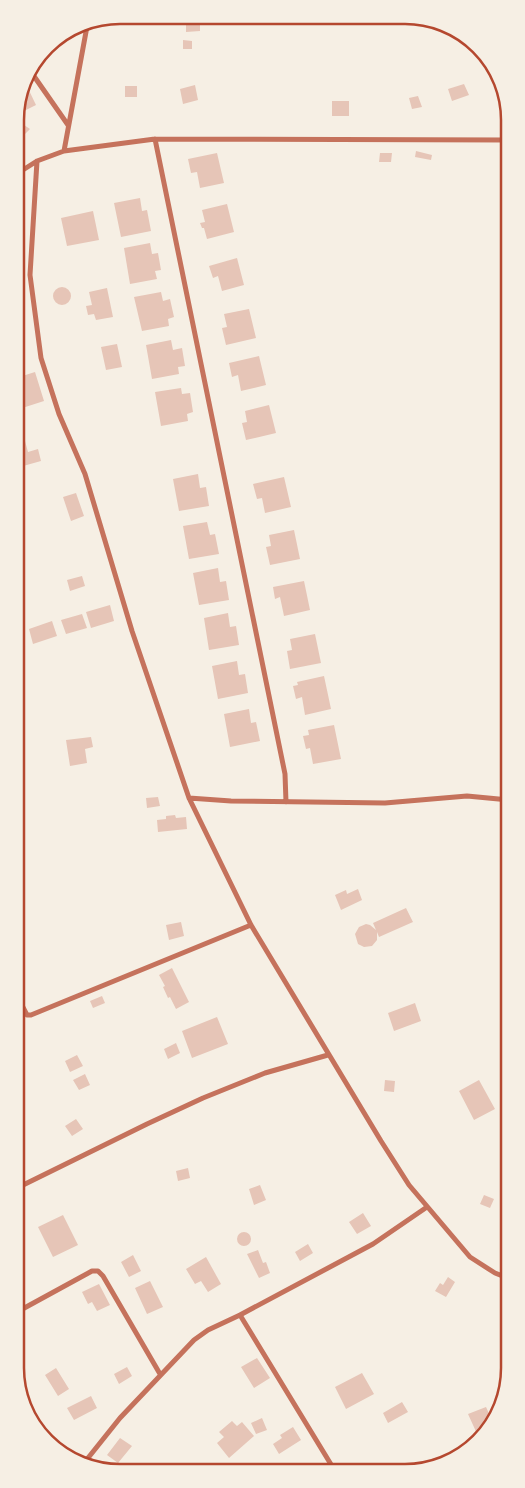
<svg xmlns="http://www.w3.org/2000/svg" width="525" height="1488" font-family="Lora,serif">
<style>
.building{fill:#e6c5b7}
.lines{fill:none;stroke-linecap:round;stroke-linejoin:round}
.minor{stroke:#c5725c;stroke-width:5}
.rim{fill:none;stroke:#b5482f;stroke-width:2.5}
</style>
<rect width="100%" height="100%" fill="#f6efe4"/>
<path class="building" d="M130 15H140V18H130Z
M186 17H200V31L186 32Z
M183 40 192 41V49H183Z
M24 80 36 105 24 111 18 100Z
M464 84 469 95 452 101 448 89Z
M195 85 198 100 183 104 180 89Z
M125 86H137V97H125Z
M418 96 422 107 412 109 409 98Z
M332 101H349V116H332Z
M24 125 30 129 24 135 19 131Z
M416 151 432 155 431 160 415 157Z
M217 153 224 183 200 188 197 172 191 173 188 159Z
M380 153H392L391 162H379Z
M140 198 142 211 147 210 151 231 121 237 114 203Z
M227 204 234 232 207 239 204 228H202L200 223 205 222 202 210Z
M93 211 99 240 67 246 61 218Z
M15 216 20 227 15 229Z
M150 243 152 254 158 253 161 270 155 271 157 279 130 284 124 248Z
M237 258 244 285 222 291 218 276 213 278 209 266Z
M53 296a9 9 0 1 1 18 0a9 9 0 1 1-18 0Z
M107 288 113 317 96 320 94 314 88 315 86 306 92 305 89 292Z
M161 292 163 301 170 299 174 317 168 319 169 326 142 331 134 297Z
M249 309 256 338 226 345 222 328 227 327 224 314Z
M171 340 173 350 182 348 185 366 178 367 179 374 152 379 146 345Z
M117 344 122 367 106 370 101 347Z
M259 356 266 385 241 391 238 375 232 377 229 363Z
M35 372 44 401 16 410V378Z
M181 388 182 394 190 393 193 412 187 414 188 421 161 426 155 392Z
M269 405 276 433 246 440 242 423 247 422 245 411Z
M25 441 28 452 38 449 41 461 16 468V444Z
M198 474 200 488 206 487 209 506 179 511 173 479Z
M284 477 291 507 265 513 262 498 257 499 253 484Z
M76 493 84 516 71 521 63 497Z
M207 522 210 535 215 534 219 554 189 559 183 526Z
M294 530 300 559 270 565 266 547 271 546 269 535Z
M218 568 220 582 226 581 229 600 199 605 193 573Z
M82 576 85 586 70 591 67 580Z
M304 581 310 610 284 616 280 597 275 599 273 587Z
M110 605 114 621 91 628 86 612Z
M228 613 230 627 236 626 239 645 209 650 204 618Z
M82 614 87 628 66 634 61 620Z
M52 621 57 636 33 644 29 629Z
M315 634 321 663 290 669 287 651 292 650 290 639Z
M237 661 239 675 245 674 248 693 218 699 212 666Z
M324 676 331 709 305 715 302 697 296 699 293 686 298 685 297 682Z
M249 709 251 723 256 722 260 741 230 747 224 714Z
M334 725 341 759 313 764 310 748 306 749 303 736 309 735 308 730Z
M91 737 93 747 85 749 87 763 70 766 66 740Z
M158 797 160 806 147 808 146 798Z
M175 815 176 818 186 817 187 829 158 832 157 820 166 819V816Z
M358 889 362 900 341 910 335 895 346 890 347 894Z
M406 908 413 922 379 937 377 932V940L372 946 364 947 358 944 355 934 359 927 366 924 370 925 376 930 373 923Z
M181 922 184 936 169 940 166 925Z
M172 968 189 1002 176 1009 170 997 168 998 163 987 165 986 159 975Z
M102 996 105 1003 93 1008 90 1001Z
M415 1003 421 1021 394 1031 388 1013Z
M217 1017 228 1044 192 1058 182 1031Z
M176 1043 180 1053 168 1059 164 1049Z
M77 1055 83 1066 70 1072 65 1061Z
M85 1074 90 1085 79 1090 73 1080Z
M385 1080 395 1081 394 1092 384 1091Z
M479 1080 495 1109 474 1120 459 1091Z
M76 1119 83 1129 72 1136 65 1126Z
M188 1168 190 1178 178 1181 176 1171Z
M260 1185 266 1200 254 1205 249 1189Z
M484 1195 494 1199 490 1208 480 1204Z
M363 1213 371 1226 357 1234 349 1222Z
M63 1215 78 1245 53 1257 38 1227Z
M237 1239a7 7 0 1 1 14 0a7 7 0 1 1-14 0Z
M308 1244 313 1253 300 1261 295 1252Z
M258 1250 263 1263 266 1262 270 1273 259 1278 247 1254Z
M133 1255 141 1271 129 1277 121 1262Z
M206 1257 221 1284 208 1292 201 1281 195 1284 186 1269Z
M448 1277 455 1282 446 1297 435 1291 440 1283 443 1285Z
M150 1281 163 1307 147 1314 135 1288Z
M99 1284 110 1305 97 1311 92 1302 88 1304 82 1292Z
M257 1358 270 1378 254 1388 241 1367Z
M127 1367 132 1376 119 1384 114 1374Z
M56 1368 69 1389 58 1396 45 1375Z
M506 1369 510 1371 507 1383 501 1380Z
M362 1373 374 1394 346 1409 335 1387Z
M91 1396 97 1408 74 1420 67 1408Z
M402 1402 408 1412 388 1423 383 1413Z
M486 1407 492 1420 487 1432 478 1436 468 1414Z
M262 1418 267 1430 256 1434 251 1423Z
M232 1421 237 1426 242 1422 254 1436 229 1458 217 1443 224 1437 219 1432Z
M293 1427 301 1440 279 1454 273 1444 282 1438 280 1435Z
M120 1438 132 1446 118 1463 107 1455Z"/>
<g class="lines">
<path class="minor" d="M29 69 68 125
M155 139 285 774 286 802
M64 151 88 21
M37 161 30 275 41 358 59 414 85 474 132 631 189 798 251 925 381 1141 409 1185 470 1257 495 1273 510 1279
M15 175 37 161 64 151 155 139 508 140
M189 798 231 801 385 803 467 796 509 800
M17 996 27 1015H31L251 925
M17 1188 147 1124 203 1098 265 1073 328 1055
M17 1312 92 1271H98L103 1276 160 1374
M240 1315 373 1244 427 1207
M84 1463 120 1418 194 1340 208 1330 240 1315 335 1471"/>
</g>
<path d="M0 0H525V1488H0ZM120 24H405A96 96 0 0 1 501 120V1368A96 96 0 0 1 405 1464H120A96 96 0 0 1 24 1368V120A96 96 0 0 1 120 24Z" fill="#f6efe4" fill-rule="evenodd"/>
<path class="rim" d="M120 24H405A96 96 0 0 1 501 120V1368A96 96 0 0 1 405 1464H120A96 96 0 0 1 24 1368V120A96 96 0 0 1 120 24Z"/>
</svg>
